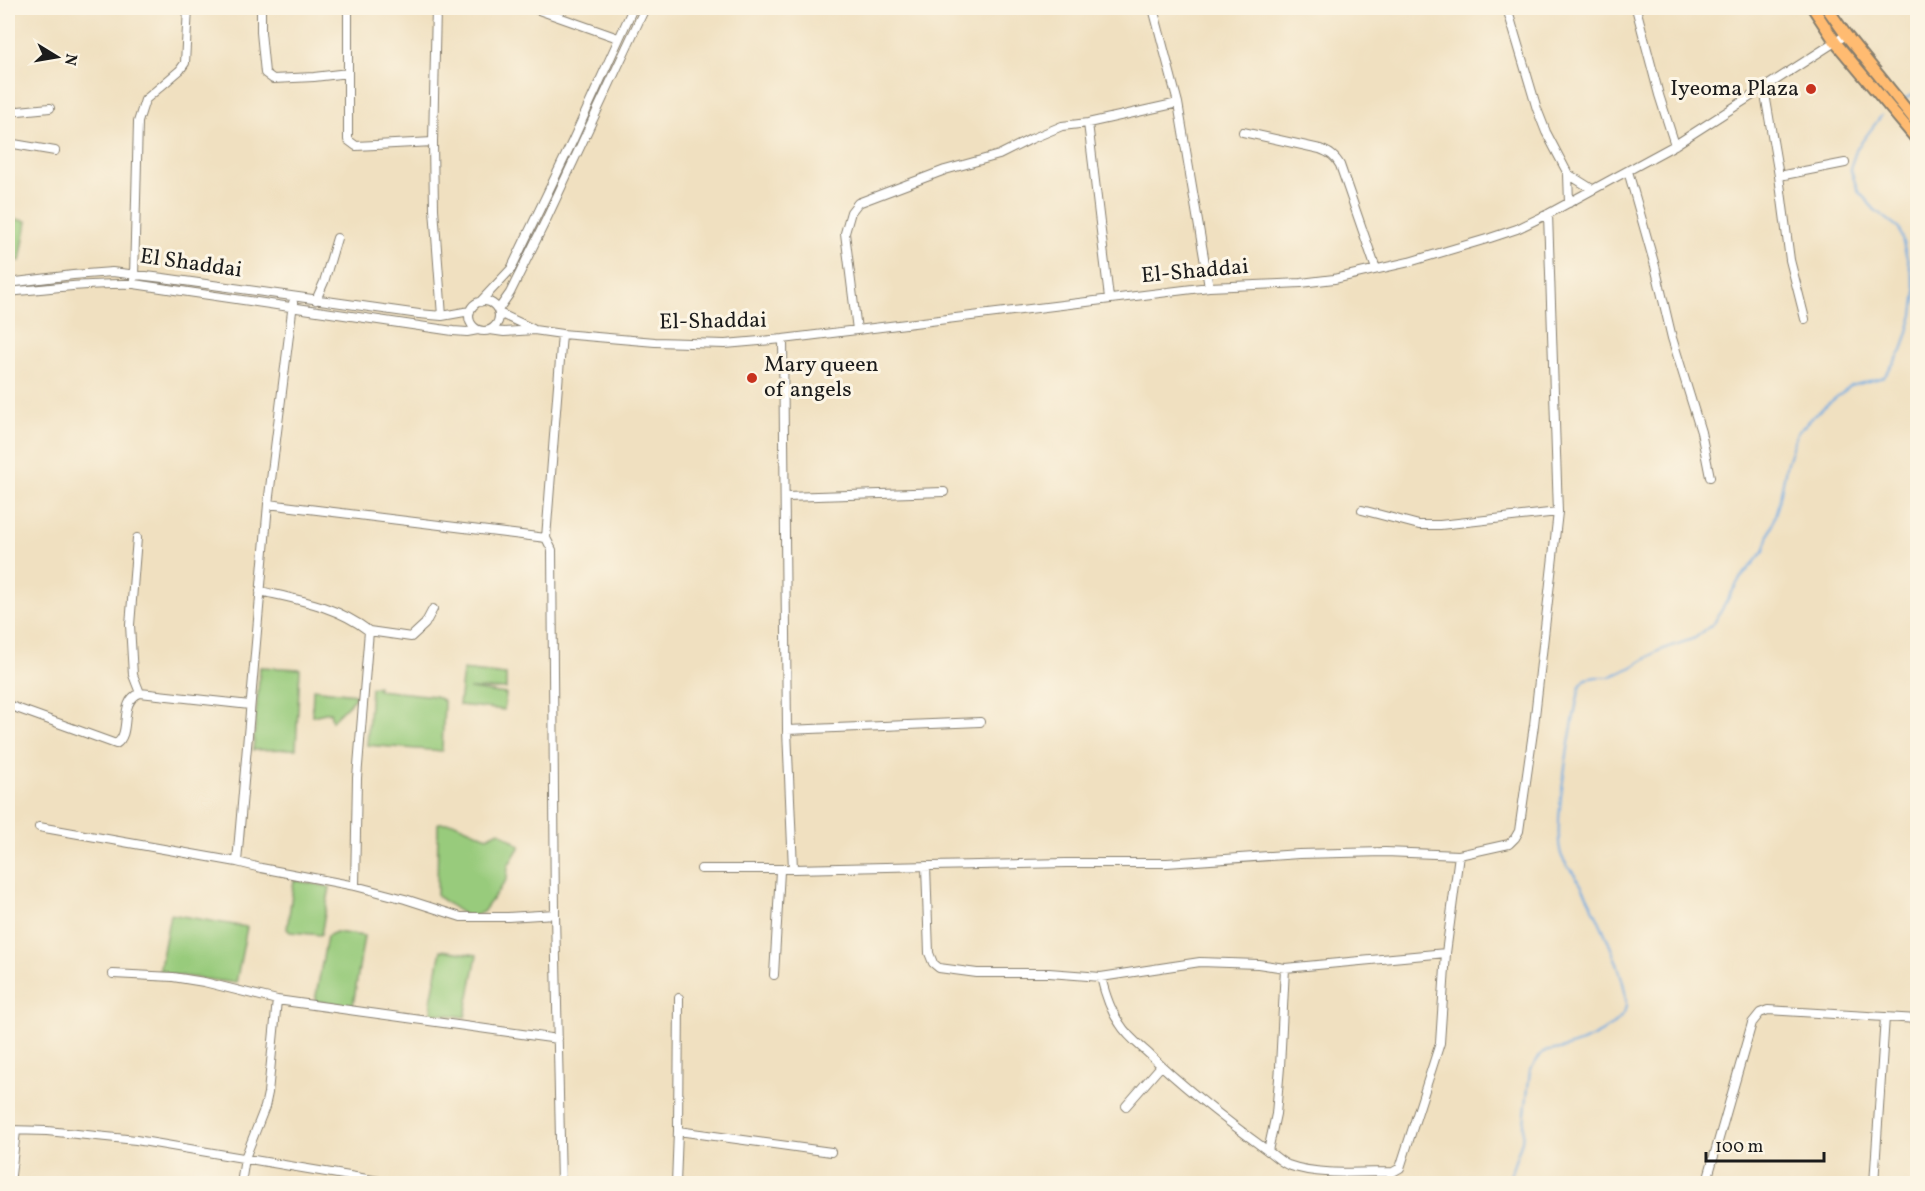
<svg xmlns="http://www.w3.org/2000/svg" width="1925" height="1191" font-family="Vollkorn,serif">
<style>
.green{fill:#98cb7b;stroke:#5a744c;stroke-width:1.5}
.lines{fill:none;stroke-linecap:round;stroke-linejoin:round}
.stream{stroke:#71aae1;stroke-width:2}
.minor-casing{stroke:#867e6e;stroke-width:10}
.major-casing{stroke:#867e6e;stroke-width:14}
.minor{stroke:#fff;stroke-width:8}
.major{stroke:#ffbb71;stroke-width:10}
.poi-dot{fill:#c8321e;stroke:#fcf5e5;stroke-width:2}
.labels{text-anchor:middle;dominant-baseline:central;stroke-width:6;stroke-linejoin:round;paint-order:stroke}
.poi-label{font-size:22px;fill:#1c1c1c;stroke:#fcf5e5;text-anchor:end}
.street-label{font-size:22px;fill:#1c1c1c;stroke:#fcf5e5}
</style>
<rect width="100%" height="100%" fill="#fcf5e5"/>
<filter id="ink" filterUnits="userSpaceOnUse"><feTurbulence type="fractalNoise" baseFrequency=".0167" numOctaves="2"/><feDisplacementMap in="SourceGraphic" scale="12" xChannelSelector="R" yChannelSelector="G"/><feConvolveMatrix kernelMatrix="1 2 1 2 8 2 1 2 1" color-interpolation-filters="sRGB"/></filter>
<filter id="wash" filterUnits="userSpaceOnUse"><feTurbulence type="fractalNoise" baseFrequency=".008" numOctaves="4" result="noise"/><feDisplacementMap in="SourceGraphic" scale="24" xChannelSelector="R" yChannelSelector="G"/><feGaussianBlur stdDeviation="1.35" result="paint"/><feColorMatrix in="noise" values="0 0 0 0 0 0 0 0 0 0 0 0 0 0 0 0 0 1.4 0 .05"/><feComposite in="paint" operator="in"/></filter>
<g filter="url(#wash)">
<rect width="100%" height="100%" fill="#f0e0c0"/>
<path class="green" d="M8 218 27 221 20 261 8 259Z
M260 667 300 669 296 749 253 750Z
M463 670 506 675V689H469L506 694 504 710 459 705Z
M378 686V690L435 696 444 701 442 751 367 745 371 688Z
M313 689 355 694V698L332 721 330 712 312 716Z
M438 823H455L487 837 499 831 520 846 508 866 507 879 483 912 469 918 437 896Z
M294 880 330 887 321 935 290 932 287 929Z
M170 914 247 927 236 983 159 973Z
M336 932 364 936 353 1006 315 1001 327 936Z
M441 950 477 955 465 1017 432 1013 431 1001Z"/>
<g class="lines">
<path class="stream" d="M1904 99 1918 93
M1511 1184 1509 1178 1522 1141 1530 1070 1543 1052C1571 1048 1596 1040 1617 1021 1620 1017 1624 1015 1625 1010 1633 987 1593 906 1580 883 1575 874 1566 866 1562 857 1550 829 1573 720 1580 686L1586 679 1596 677H1609L1630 668 1658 651 1695 638 1714 623 1739 580 1764 551 1779 502 1787 462 1797 433 1820 410 1851 386 1884 377 1902 351 1913 315 1916 291 1899 228 1875 210 1858 191 1850 168 1857 148 1882 115"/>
</g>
</g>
<g filter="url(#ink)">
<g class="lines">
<defs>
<path id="minor" d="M261 8V32L265 73 273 79 314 77 348 73
M348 8V140L356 146 433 142
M436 8 433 142 434 209 442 316
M533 8 618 38
M1153 8 1178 103
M1507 8 1537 109 1546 132 1568 174 1569 203
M1636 8 1659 95 1675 145
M1764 88 1779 176 1790 260 1805 319
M8 112 50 108
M1088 123 1109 298
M1243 132 1320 149C1330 153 1335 156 1340 165L1376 269
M8 143 55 151
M1628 171 1655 266 1672 338 1701 432 1710 477
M1568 174 1592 189
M1779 176 1845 163
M134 277 138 122 145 100 180 70 185 63 188 8
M8 283 73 275 112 272 163 278 419 314 442 316 470 311
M8 292C50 288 92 283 134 284L453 331 467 332 478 330
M316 300 324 282 337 238
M469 316a15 15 0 1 1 30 0a15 15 0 1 1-30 0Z
M480 302 511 269 572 142 633 8
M498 310 510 293 546 220 645 8
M499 313 533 329
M490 330 504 332 534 330 562 334 655 342 725 344 783 339 1209 287 1301 283 1334 279 1409 262 1490 238 1517 229 1548 214 1675 145 1846 35
M857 330 845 233 851 212 858 203 945 170 999 155 1031 139 1062 126 1088 123 1178 103 1209 287
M783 339 787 730 793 869 1066 863H1167L1299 854 1385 852 1459 855 1509 844 1515 838 1519 831 1534 725 1558 512 1548 214
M786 497 944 492
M268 504 293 303
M1362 510 1419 525H1440L1558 512
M137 538 130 625 133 675 140 693
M546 538 268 504 237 862 261 868 355 886 405 899 461 917H508L555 914
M260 591C299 600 337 606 369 631L357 778 355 886
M369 631 411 637 425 624 433 609
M8 705 116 744C133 733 117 702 140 693L250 705
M787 730 980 722
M39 827 237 862
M926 866 929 953 933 963 939 968 977 973H1049L1101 977 1200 962 1258 964 1285 968 1446 953 1459 855
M701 869H793
M1285 968 1280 1067 1276 1114 1268 1151C1274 1155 1281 1162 1288 1165 1318 1176 1362 1172 1393 1172L1400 1168 1440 1043 1446 953
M113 974 173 977 204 982 277 1000 268 1093 265 1107 245 1158 241 1184
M774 975 780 871
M1101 977C1105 994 1110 1010 1120 1024 1127 1036 1139 1045 1149 1054 1186 1090 1227 1121 1268 1151
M277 1000 558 1039
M1126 1106 1161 1066
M8 1130 47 1131 136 1140 397 1184
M678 1131 679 998
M10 1184 16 1131
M561 1184 555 914 552 550 546 538 562 334
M676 1184 678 1131 831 1152
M1706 1184 1752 1023 1760 1013 1768 1010 1918 1019
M1874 1184 1885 1017"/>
<path id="major" d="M1813 8 1836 43 1918 141
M1827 8 1846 35 1918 124"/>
</defs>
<use href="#minor" class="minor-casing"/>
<use href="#major" class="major-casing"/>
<use href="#minor" class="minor"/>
<use href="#major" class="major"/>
</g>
</g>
<g class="poi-dot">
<circle cx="1811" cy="89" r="6"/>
<circle cx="752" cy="378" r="6"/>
</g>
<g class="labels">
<g class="poi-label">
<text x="1799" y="89">Iyeoma Plaza</text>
<text x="764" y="365" text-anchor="start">Mary queen<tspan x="764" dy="25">of angels</tspan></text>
</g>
<g class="street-label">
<text transform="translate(191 264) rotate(8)">El Shaddai</text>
<text transform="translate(1195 272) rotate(-5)">El-Shaddai</text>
<text transform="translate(713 322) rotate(-1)">El-Shaddai</text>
</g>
</g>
<rect width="1925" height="1191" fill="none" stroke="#fcf5e5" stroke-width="30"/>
<g transform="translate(57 57) rotate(101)" stroke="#fcf5e5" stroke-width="4.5" paint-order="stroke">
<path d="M0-4.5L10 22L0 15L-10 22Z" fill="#1c1c1c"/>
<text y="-9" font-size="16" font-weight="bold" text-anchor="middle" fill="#1c1c1c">N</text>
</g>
<path d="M1706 1152v9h118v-9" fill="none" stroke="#1c1c1c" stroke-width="3"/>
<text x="1715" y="1152" font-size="18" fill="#1c1c1c" stroke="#fcf5e5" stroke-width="4.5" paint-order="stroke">100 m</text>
</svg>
